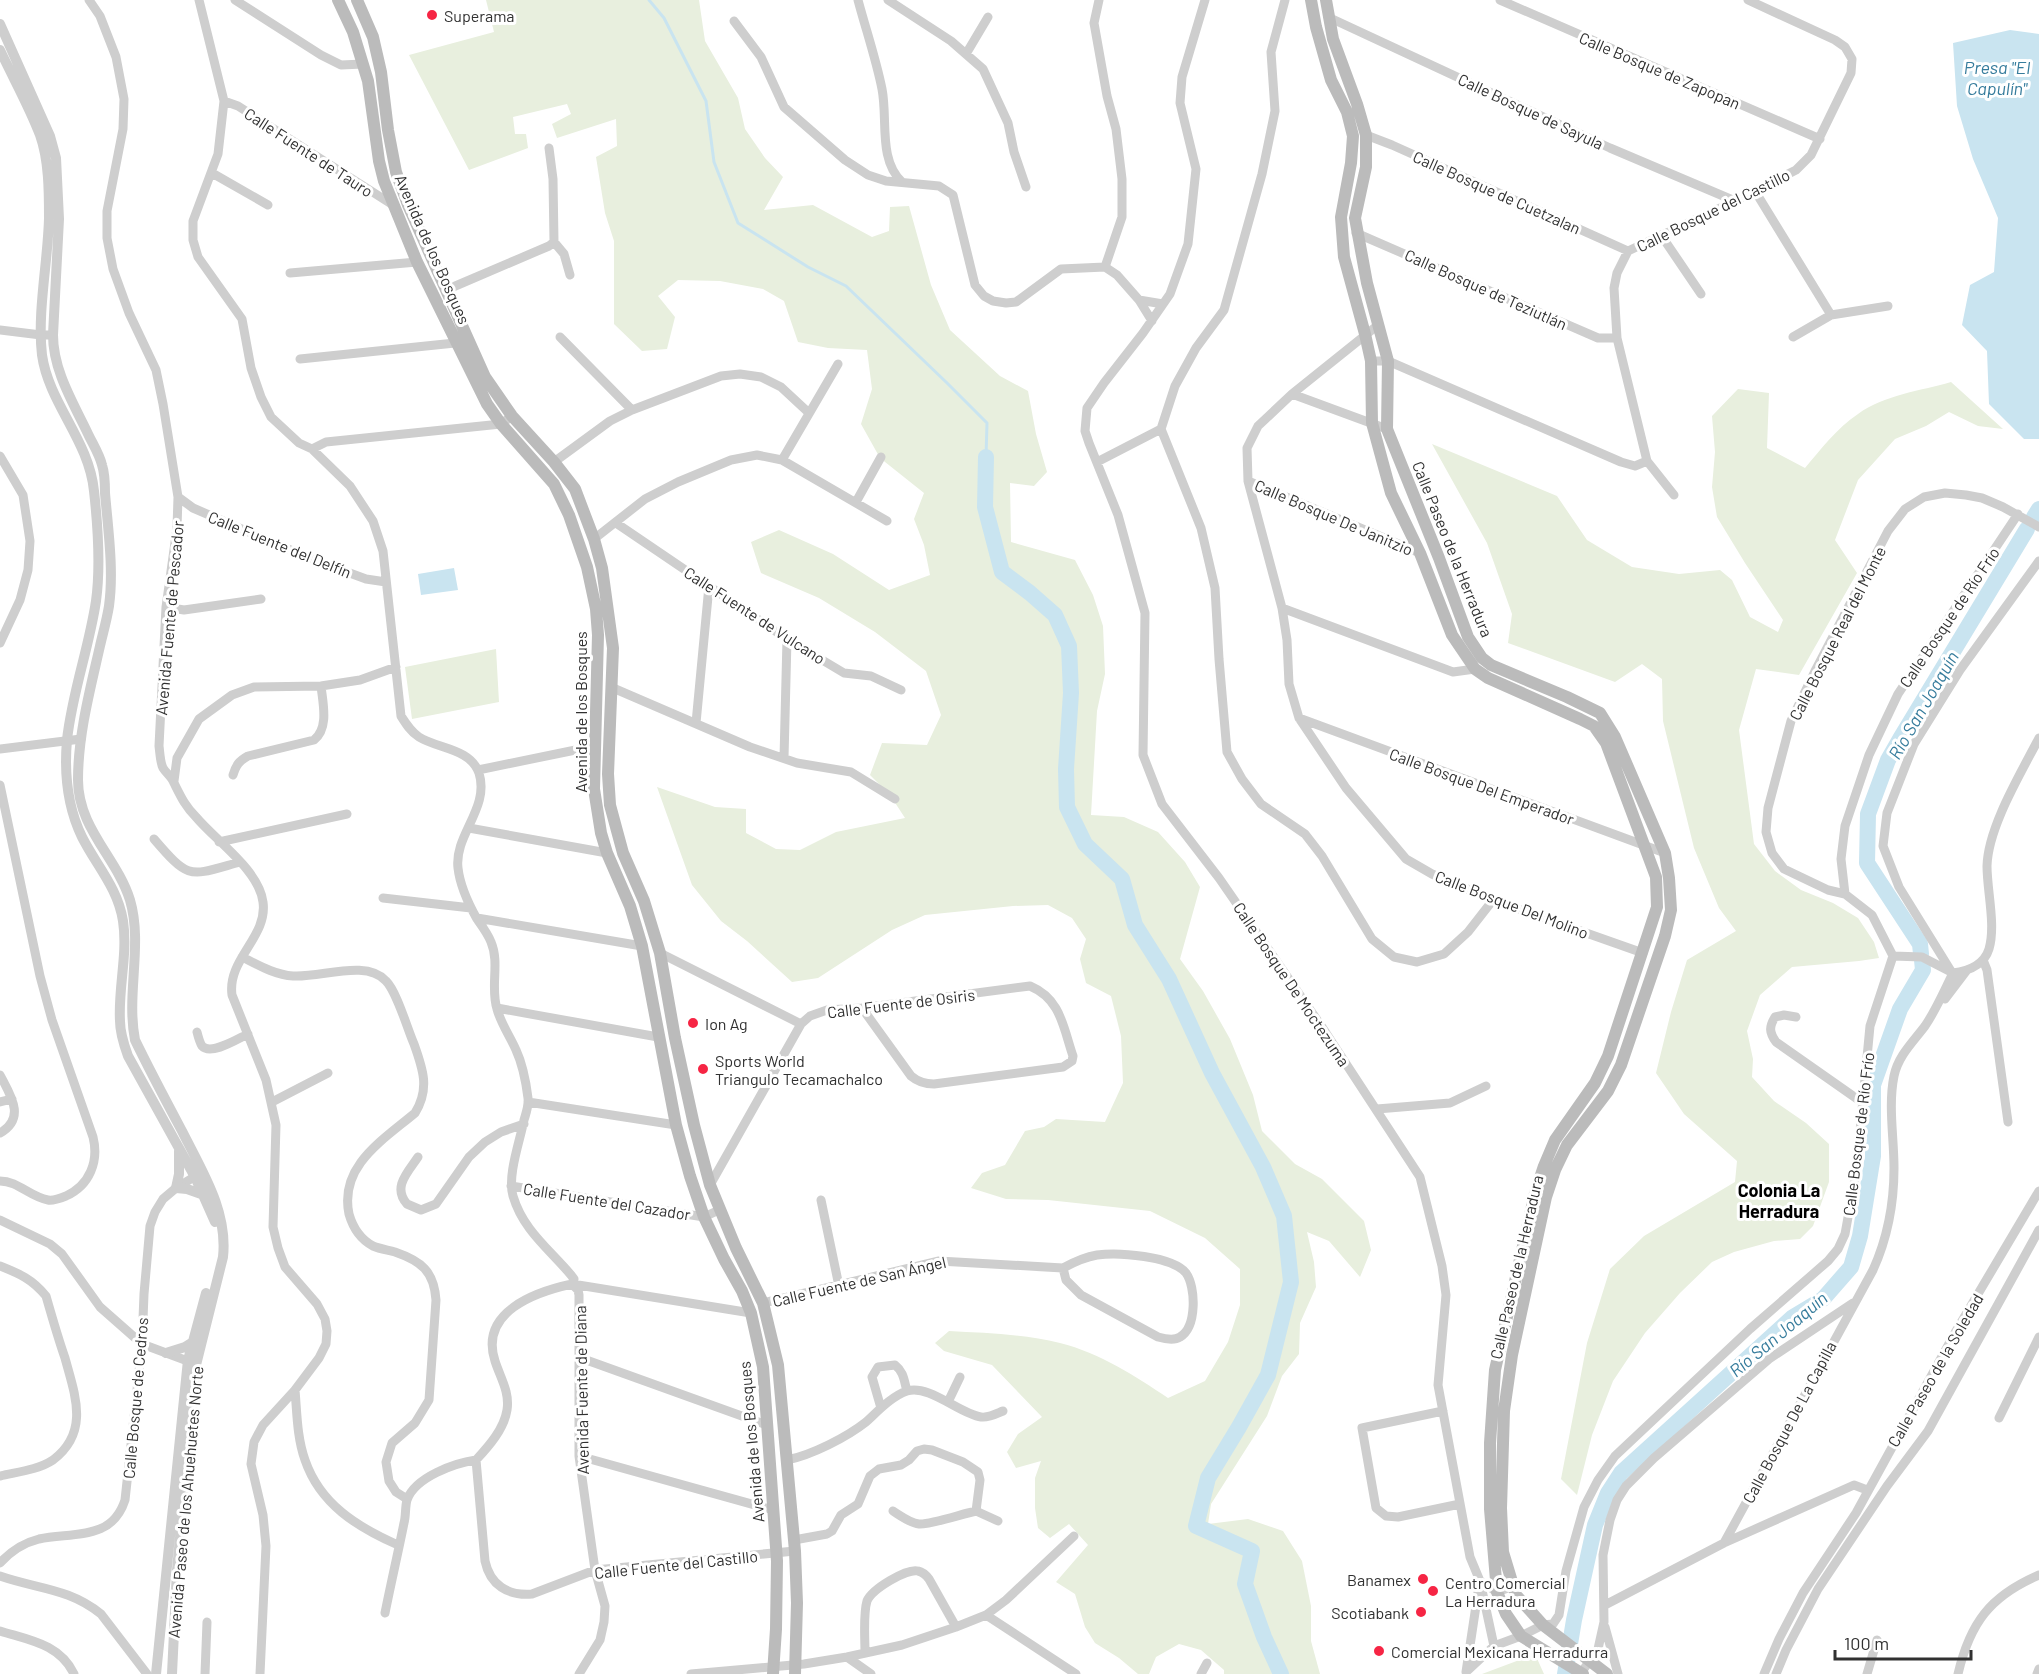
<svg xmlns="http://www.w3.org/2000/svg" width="2039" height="1674" font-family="Barlow,sans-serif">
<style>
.green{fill:#e8efde}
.water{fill:#c9e4f0}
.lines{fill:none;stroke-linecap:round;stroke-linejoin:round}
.stream{stroke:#c9e4f0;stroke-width:3}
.river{stroke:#c9e4f0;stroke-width:16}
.minor{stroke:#cecece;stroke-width:9}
.tertiary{stroke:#cecece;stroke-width:10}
.secondary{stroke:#bbb;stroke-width:12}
.poi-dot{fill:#f62544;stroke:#fff;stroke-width:2}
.labels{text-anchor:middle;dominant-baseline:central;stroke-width:6;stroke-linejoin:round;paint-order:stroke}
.poi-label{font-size:16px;fill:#313131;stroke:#fff;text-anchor:start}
.street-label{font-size:16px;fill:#313131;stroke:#fff}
.water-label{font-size:18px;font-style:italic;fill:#367c9c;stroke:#fff}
.neighbourhood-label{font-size:18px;font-weight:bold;fill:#000;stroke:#fff}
</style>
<rect width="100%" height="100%" fill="#fff"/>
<path class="green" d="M486 0H699L705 41 738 98 745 129 765 158 783 177 764 210 813 205 872 237 889 231 890 207 909 206 931 285 950 330 1000 376 1028 391 1036 434 1047 472 1034 486 1010 483 1011 542 1075 560 1093 595 1103 626 1105 674 1097 711 1091 815 1124 817 1158 832 1185 862 1200 887 1180 959 1203 991 1230 1039 1253 1095 1262 1131 1295 1164 1322 1179 1364 1221 1371 1250 1360 1277 1329 1241 1307 1232 1314 1262 1316 1287 1300 1323 1299 1354 1282 1376 1267 1416 1211 1504 1208 1524 1248 1519 1283 1531 1302 1561 1311 1606V1641L1320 1674H1224V1670L1201 1650 1179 1644 1156 1657 1149 1674H1138L1119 1658 1095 1643 1085 1627 1075 1594 1056 1582 1088 1545 1069 1524 1050 1538 1038 1528 1035 1508V1478L1041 1461 1016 1468 1007 1452 1018 1434 1042 1417 992 1365 944 1351 935 1343 949 1331C986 1333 1024 1334 1060 1343 1100 1353 1135 1376 1168 1398L1205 1381 1228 1342 1240 1305V1269L1205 1238 1150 1211 1048 1200 1006 1199 971 1188 982 1173 1005 1165 1025 1131 1044 1127 1056 1119 1105 1122 1123 1083 1121 1036 1111 996 1086 983 1080 959 1086 939 1072 918 1048 905 1013 906 925 915 892 930 818 978 792 982 747 941 721 921 692 885 657 787 715 807 746 809V833L776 849 800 850 836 832 905 818 890 795 870 775 882 743 927 745 941 715 926 671 875 632 819 598 761 573 751 542 779 530 833 554 889 590 930 575 924 545 914 519 924 493 880 458 861 424 872 389 867 350 828 348 798 342 784 301 763 289 720 281 678 280 658 296 675 317 667 349 642 351 614 324V241L605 213 596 157 617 146 616 119 557 138 552 124 571 114 567 104 513 117 515 134H526L528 148 469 170 409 55 494 32Z
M1951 382 2003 429 1978 426 1949 412 1926 426 1895 439 1858 480 1835 540 1857 573 1799 675 1756 669 1739 730 1754 844 1775 871 1801 890 1833 903 1858 918 1874 942 1879 958 1859 961 1792 967 1760 995 1747 1031 1753 1059 1752 1077 1774 1101 1806 1123 1829 1144V1182L1813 1226 1800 1239 1774 1241 1734 1252 1712 1262 1680 1293 1645 1333 1613 1381 1592 1435 1577 1495 1561 1479 1587 1343 1610 1269 1644 1236 1735 1182 1737 1161 1684 1114 1656 1073 1671 1012 1687 960 1736 931 1719 908 1694 848 1663 721 1662 679 1642 664 1615 682 1508 643 1512 614 1487 543 1432 444 1557 496 1587 540 1632 567 1679 574 1720 570 1732 580 1750 617 1778 632 1783 620 1745 563 1717 517 1712 487 1715 452 1712 416 1738 389 1769 393 1767 448 1805 468C1821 449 1836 429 1858 414 1884 395 1920 391 1951 382Z
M496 649 499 702 412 719 405 667Z
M1535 1654 1544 1674H1482Z"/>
<path class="water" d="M2010 30 2039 34V439H2024L1989 404 1987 351 1962 325 1970 285 1994 272 1998 218 1973 159 1957 106 1953 43Z
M454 568 458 590 421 595 418 574Z"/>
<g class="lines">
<path class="stream" d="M649 0 664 18 706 101 714 162 738 223 808 267 846 286 946 382 987 423 986 457"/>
<path class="river" d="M986 457 985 507 1002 572 1030 593 1055 615 1069 646 1071 693 1066 769 1067 807 1085 844 1122 879 1135 925 1169 979 1212 1073 1263 1167 1284 1216 1291 1282 1268 1375 1239 1427 1208 1478 1196 1526 1252 1551 1245 1584 1264 1637 1281 1674
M2034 517 2039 509
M1921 954 1920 944 1867 863 1868 814 1888 760 1900 739 2027 529
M1565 1674 1574 1620 1595 1525 1608 1493 1621 1473 1793 1317 1823 1299 1851 1267 1860 1236 1873 1156V1085L1900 1009 1923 970 1922 960"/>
<path class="minor" d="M89 0 100 16 116 57 124 99 123 129 107 211V238L113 269 129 313 156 370 163 404 178 497 177 528 166 607 159 746C160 753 160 762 163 768 166 773 172 777 174 783 181 797 185 806 196 817 216 841 259 870 263 902 268 937 227 959 232 995L266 1080 276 1125 273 1227 278 1248 285 1267 317 1304 325 1319 327 1331 326 1344 319 1358 295 1390 263 1425 254 1442 251 1464 263 1515 266 1546 260 1674
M199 0 224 101 218 154 193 221V240L198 257 242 319 251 368 261 397 271 417 299 443 312 449 350 486 373 521 383 551 401 716C406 724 411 732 419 737 438 749 470 748 479 773 490 808 454 835 458 868 460 886 468 903 477 919 482 926 488 934 491 942 500 963 490 987 497 1009 501 1024 510 1036 516 1050 523 1065 526 1082 528 1098 529 1106 526 1113 524 1120 520 1141 507 1176 513 1196 523 1230 549 1249 571 1275L574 1279 572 1284 578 1290 579 1295V1456L595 1570 605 1606 604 1622 600 1640 579 1674
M235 0 321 55 341 65 363 64
M858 0C866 30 876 59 882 89 888 119 878 160 902 182
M888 0 951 41 983 69 1008 123 1014 152 1026 187
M1099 0 1094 23 1107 96 1116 129 1122 179V217L1105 267
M1205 0 1182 77 1180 103 1196 169 1188 244 1170 294 1143 333 1104 383 1087 408 1085 431 1089 443 1118 515 1145 613 1143 755 1162 804 1219 878 1322 1027 1420 1177 1442 1266 1446 1295 1438 1385 1470 1557 1480 1581 1494 1646
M1500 0 1820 139
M1328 17 1610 148 1735 201
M734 21 761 57 784 107 845 160 868 175 886 181 939 186 953 195 975 285 984 296 993 301 1006 303 1016 302 1061 269 1105 267 1117 275 1139 300 1152 321
M966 54 988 17
M224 101 238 106 393 205
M1366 135 1392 145 1628 251
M212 173 268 205
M1755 191 1831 315
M1356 233 1598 338H1617
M1661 235 1701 294
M554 242 564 254 570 275
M290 273 417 262
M446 290 549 246 554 242 553 179 549 148
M1139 300 1163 304
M1378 325 1292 394 1258 426 1247 448 1248 481 1282 608 1287 640 1289 684 1299 718 1346 788 1406 859 1432 874 1493 900 1643 953
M0 330 41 335H53
M560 337 632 410
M1793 337 1831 315 1888 306
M300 359 455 343
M1371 361H1388L1621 462 1635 466 1647 461
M1292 394 1387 429
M1161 429 1201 528 1215 588 1219 659 1227 752 1242 779 1261 804 1305 834 1322 856 1372 939 1394 957 1417 962 1444 954 1468 932 1493 900
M1161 429 1175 386 1196 348 1224 310 1262 174 1275 111 1271 52 1285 0
M312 449 326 442 501 424 512 416
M0 456 23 495 30 541 28 570 20 600 0 643
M782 460 838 364
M554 462 610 421 632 410 721 376 740 374 761 377 781 387 809 413
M1097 462 1161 429
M1248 481 1420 553
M1674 495 1647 461 1617 338 1614 288 1617 273 1628 251 1735 201 1796 170 1811 155 1851 73 1852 59 1845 47 1835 40 1748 0
M178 497 193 508 309 558 366 579 386 582
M856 502 881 457
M616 523 787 639 844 673 871 676 901 690
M594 539 645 499 678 482 731 460 757 455 782 460 887 521
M166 607 184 610 261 599
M1282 608 1453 672 1475 669
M613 688 750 747 797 763 851 772 895 799
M1299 718 1665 853
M696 723 709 586
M0 749 81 739
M784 758 787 639
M478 770 595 746
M233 775C236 765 239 761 248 756L314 740C329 728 323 704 321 686
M174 781 177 758 199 719 232 695 254 687 321 686 360 680 396 667
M0 785 40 976 52 1020 93 1137C99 1161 90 1185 66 1196 61 1198 53 1201 48 1200 30 1197 18 1181 0 1181
M469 828 607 853
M154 839C190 881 189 876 240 862
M219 842 347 814
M1845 894 1841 859 1845 826 1869 755 1898 694 2018 514
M383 898 471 908
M477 918 642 946
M660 953 801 1024
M242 957C258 965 275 975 293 976 321 978 366 959 386 981 397 992 407 1028 414 1044 423 1069 430 1089 415 1113 383 1140 339 1166 349 1214 353 1228 360 1239 373 1246 380 1249 388 1250 395 1252 421 1261 434 1271 436 1300L429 1400 415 1423 392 1443 386 1462 389 1481 396 1492 407 1499
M1983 960 1987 970 2008 1122
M1951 971 1899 887 1883 846 1887 813 1914 744 1960 670 2039 561
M1953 973 1922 957 1893 956 1872 915 1845 894 1828 890 1784 869 1772 853 1766 832 1768 808 1791 721 1816 669 1888 531 1905 509 1924 497 1945 493 1966 495 1982 498 2003 507 2039 527
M1953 973C1968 971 1984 965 1989 949 1996 925 1987 891 1987 866 1988 827 2021 773 2039 738
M1945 999 1967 970
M497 1008 658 1037
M1796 1017 1784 1015 1775 1017C1769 1027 1769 1032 1776 1042L1863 1103
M197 1032C198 1036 200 1043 202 1046 211 1056 239 1038 248 1034
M0 1075C11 1096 26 1118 0 1133
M0 1102 12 1099
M272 1102 328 1073
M528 1102 676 1125
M1377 1109 1450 1103 1486 1086
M418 1157C408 1172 392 1187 407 1204L421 1210 436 1204 469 1157 485 1142 501 1132 524 1124
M710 1185 801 1024 810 1016 827 1010 862 1008 1030 986C1061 999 1063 1027 1073 1056L1072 1061 1063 1067 934 1084C925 1084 918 1082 911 1076L862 1008
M511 1186 704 1217 719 1210
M821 1200 839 1286
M0 1220 50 1244 62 1254 100 1307 142 1344 193 1363
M0 1266C20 1274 32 1279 46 1296 52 1317 58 1338 65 1358 75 1395 90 1432 53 1460 38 1470 17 1472 0 1476
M763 1303 939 1261 1063 1268C1074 1262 1085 1257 1097 1255 1118 1252 1172 1256 1186 1273 1196 1287 1197 1327 1180 1337 1174 1341 1165 1339 1158 1337L1081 1295 1066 1280 1063 1268
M751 1313 572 1284C535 1292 479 1312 495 1361 500 1377 510 1392 507 1410 504 1429 489 1446 476 1460L485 1561C490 1585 508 1596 532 1594L595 1570 795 1551
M578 1357 767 1425
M295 1390C297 1413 297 1438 305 1460 320 1504 357 1527 398 1545
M948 1402 960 1377
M881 1408 872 1377 878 1367 895 1365C904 1372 904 1381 907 1391
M1443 1411 1362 1428 1376 1508 1386 1516 1398 1517 1460 1504
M1999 1418 2039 1337
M579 1456 773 1510
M787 1460C812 1455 847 1437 866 1422 878 1411 892 1396 907 1391 929 1384 960 1414 981 1417 989 1418 996 1414 1003 1411
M976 1511 998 1521
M794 1540 827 1534 832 1531 841 1515 858 1504 870 1476 879 1469 901 1465 909 1460 917 1451 924 1449 932 1450 963 1462 978 1472 980 1480 976 1511C962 1514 929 1525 919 1524 910 1523 901 1516 893 1511
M1724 1543 1873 1270C1888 1237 1894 1204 1894 1168 1894 1137 1888 1106 1894 1076 1898 1056 1913 1042 1925 1026 1936 1010 1944 991 1953 973
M0 1563C11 1551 23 1543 39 1539 73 1532 112 1541 125 1500L142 1344 144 1294 150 1226 155 1212 163 1199 176 1188 199 1174
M0 1576C37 1589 69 1588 101 1614L147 1674
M1480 1581 1497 1592 1513 1586
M1605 1605 1724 1543 1854 1485 1867 1490
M385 1613C391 1583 398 1553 404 1523 406 1516 405 1507 407 1500 415 1477 455 1463 476 1460
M986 1615 1076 1674
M1605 1627 1618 1674
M0 1631C29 1640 60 1644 74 1674
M865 1653C865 1639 863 1614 867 1601 872 1589 907 1568 918 1571 923 1572 926 1575 929 1579L956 1627
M847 1657 871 1674
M1466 1672 1494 1646 1521 1636 1543 1625 1553 1624 1559 1615 1566 1571 1584 1507 1598 1480 1615 1456 1750 1329 1828 1261 1838 1249 1845 1234 1856 1173 1870 1026 1893 956
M1466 1672 1479 1586
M1581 1673 1598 1649 1604 1622 1603 1555 1610 1520 1617 1500 1626 1486 1654 1458 1769 1359 1853 1303
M205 1674 207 1622
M691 1674 804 1664 847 1657 902 1645 956 1627 986 1615 1006 1600 1074 1536
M1201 1674 1207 1663
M1764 1674 1779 1639 1803 1593 1856 1513 1956 1331 2039 1191
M1776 1674 1786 1650 1818 1589 1887 1486 1928 1431 2039 1230
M1867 1674 1877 1640
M1958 1674C1970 1623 1990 1596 2039 1575
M2037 1674 2039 1669"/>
<path class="tertiary" d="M0 24 50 136 56 158 59 219 53 335C53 371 74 404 89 436 94 446 100 456 102 465 105 474 105 484 105 493 108 529 114 570 109 606 107 619 103 633 100 646 90 690 78 735 78 780 78 828 117 858 130 900 143 944 126 994 135 1040 150 1071 166 1101 182 1131 202 1171 228 1211 223 1257L196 1365 177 1570 172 1674
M0 50C13 78 29 106 40 135 49 160 49 192 49 218 48 261 37 313 42 355 49 404 89 440 94 491 98 527 101 565 96 601 89 648 72 693 67 740 64 774 67 806 82 837 96 865 118 888 123 921 128 954 118 988 120 1021 120 1033 124 1045 128 1056L195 1177 215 1222
M179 1151V1174L176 1188 187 1189 204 1195
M166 1353 185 1347 193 1342
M156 1674 188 1360 206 1293"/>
<path class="secondary" d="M338 0 353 32 368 81 379 161 384 181 417 262 487 404 501 424 554 484 569 515 587 567 596 609 598 635 594 789 601 833 607 853 630 906 642 946 676 1125 690 1176 704 1217 724 1259 742 1291 751 1313 763 1367 777 1561 776 1629 773 1674
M357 0 373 37 381 72 388 130 396 172 408 205 485 377 512 416 554 462 575 489 594 539 602 568 613 648 608 774 610 805 623 853 644 901 660 953 675 1038 694 1125 710 1185 736 1248 763 1303 778 1365 795 1551 797 1603 795 1674
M1311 0 1316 27 1331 80 1347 112 1353 136 1351 163 1341 217 1344 257 1365 334 1371 361 1372 423 1391 493 1420 553 1452 635 1475 669 1488 678 1580 719 1594 726 1606 743 1656 877 1657 907 1608 1056 1595 1083 1555 1140 1544 1166 1535 1193 1495 1370 1490 1443V1509L1497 1592 1506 1614 1521 1636 1583 1674
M1326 0 1333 39 1357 104 1366 135V167L1355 218 1367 283 1388 361 1387 429 1439 558 1468 637 1482 658 1491 665 1567 697 1600 713 1615 737 1665 853 1669 878 1671 910 1665 936 1621 1065 1608 1091 1567 1145 1555 1170 1546 1197 1512 1355 1504 1411 1501 1508 1503 1552 1516 1595 1543 1625 1607 1674"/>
</g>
<g class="poi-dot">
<circle cx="432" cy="15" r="6"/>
<circle cx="693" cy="1023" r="6"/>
<circle cx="703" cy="1069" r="6"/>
<circle cx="1423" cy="1579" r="6"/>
<circle cx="1433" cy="1591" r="6"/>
<circle cx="1421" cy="1612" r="6"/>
<circle cx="1379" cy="1651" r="6"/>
</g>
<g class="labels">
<g class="poi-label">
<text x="444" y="15">Superama</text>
<text x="705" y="1023">Ion Ag</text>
<text x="715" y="1060">Sports World<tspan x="715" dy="18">Triangulo Tecamachalco</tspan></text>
<text x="1411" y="1579" text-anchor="end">Banamex</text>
<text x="1445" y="1582">Centro Comercial<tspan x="1445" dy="18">La Herradura</tspan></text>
<text x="1409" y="1612" text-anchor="end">Scotiabank</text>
<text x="1391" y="1651">Comercial Mexicana Herradurra</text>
</g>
<g class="street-label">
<text transform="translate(1660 70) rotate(23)">Calle Bosque de Zapopan</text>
<text transform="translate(1531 111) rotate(25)">Calle Bosque de Sayula</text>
<text transform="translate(309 152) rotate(33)">Calle Fuente de Tauro</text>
<text transform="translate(1497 192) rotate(24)">Calle Bosque de Cuetzalan</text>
<text transform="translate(1713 210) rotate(-26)">Calle Bosque del Castillo</text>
<text transform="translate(433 249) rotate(66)">Avenida de los Bosques</text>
<text transform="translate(1486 289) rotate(24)">Calle Bosque de Teziutlán</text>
<text transform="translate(1334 517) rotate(23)">Calle Bosque De Janitzio</text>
<text transform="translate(280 544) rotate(22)">Calle Fuente del Delfín</text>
<text transform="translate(1453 549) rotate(68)">Calle Paseo de la Herradura</text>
<text transform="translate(755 615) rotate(33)">Calle Fuente de Vulcano</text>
<text transform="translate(1949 617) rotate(-56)">Calle Bosque de Río Frío</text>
<text transform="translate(169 618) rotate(-85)">Avenida Fuente de Pescador</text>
<text transform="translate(1837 633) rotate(-63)">Calle Bosque Real del Monte</text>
<text transform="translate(580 712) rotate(-90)">Avenida de los Bosques</text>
<text transform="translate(1482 786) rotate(20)">Calle Bosque Del Emperador</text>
<text transform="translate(1512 904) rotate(21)">Calle Bosque Del Molino</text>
<text transform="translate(1292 984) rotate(56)">Calle Bosque De Moctezuma</text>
<text transform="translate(901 1003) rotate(-7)">Calle Fuente de Osiris</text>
<text transform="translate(1858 1134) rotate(-83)">Calle Bosque de Río Frío</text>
<text transform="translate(607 1201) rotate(9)">Calle Fuente del Cazador</text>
<text transform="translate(1516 1267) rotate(-77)">Calle Paseo de la Herradura</text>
<text transform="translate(859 1281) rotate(-13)">Calle Fuente de San Ángel</text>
<text transform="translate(1935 1370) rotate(-60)">Calle Paseo de la Soledad</text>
<text transform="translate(581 1390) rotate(-91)">Avenida Fuente de Diana</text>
<text transform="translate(135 1398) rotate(-85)">Calle Bosque de Cedros</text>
<text transform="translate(1789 1422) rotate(-62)">Calle Bosque De La Capilla</text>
<text transform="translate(751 1442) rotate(-95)">Avenida de los Bosques</text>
<text transform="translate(185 1502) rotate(-85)">Avenida Paseo de los Ahuehuetes Norte</text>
<text transform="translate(676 1564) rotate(-6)">Calle Fuente del Castillo</text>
</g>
<g class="water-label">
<text x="1997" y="67">Presa "El<tspan x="1997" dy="21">Capulín"</tspan></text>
<text transform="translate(1923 705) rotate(-60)">Río San Joaquín</text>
<text transform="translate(1778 1334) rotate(-40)">Río San Joaquín</text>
</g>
<g class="neighbourhood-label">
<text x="1779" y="1190">Colonia La<tspan x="1779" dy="21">Herradura</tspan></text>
</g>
</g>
<path d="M1835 1650v9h136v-9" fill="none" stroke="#313131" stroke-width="3"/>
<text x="1844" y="1650" font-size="18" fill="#313131" stroke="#ffffff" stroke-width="4.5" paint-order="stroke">100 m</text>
</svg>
